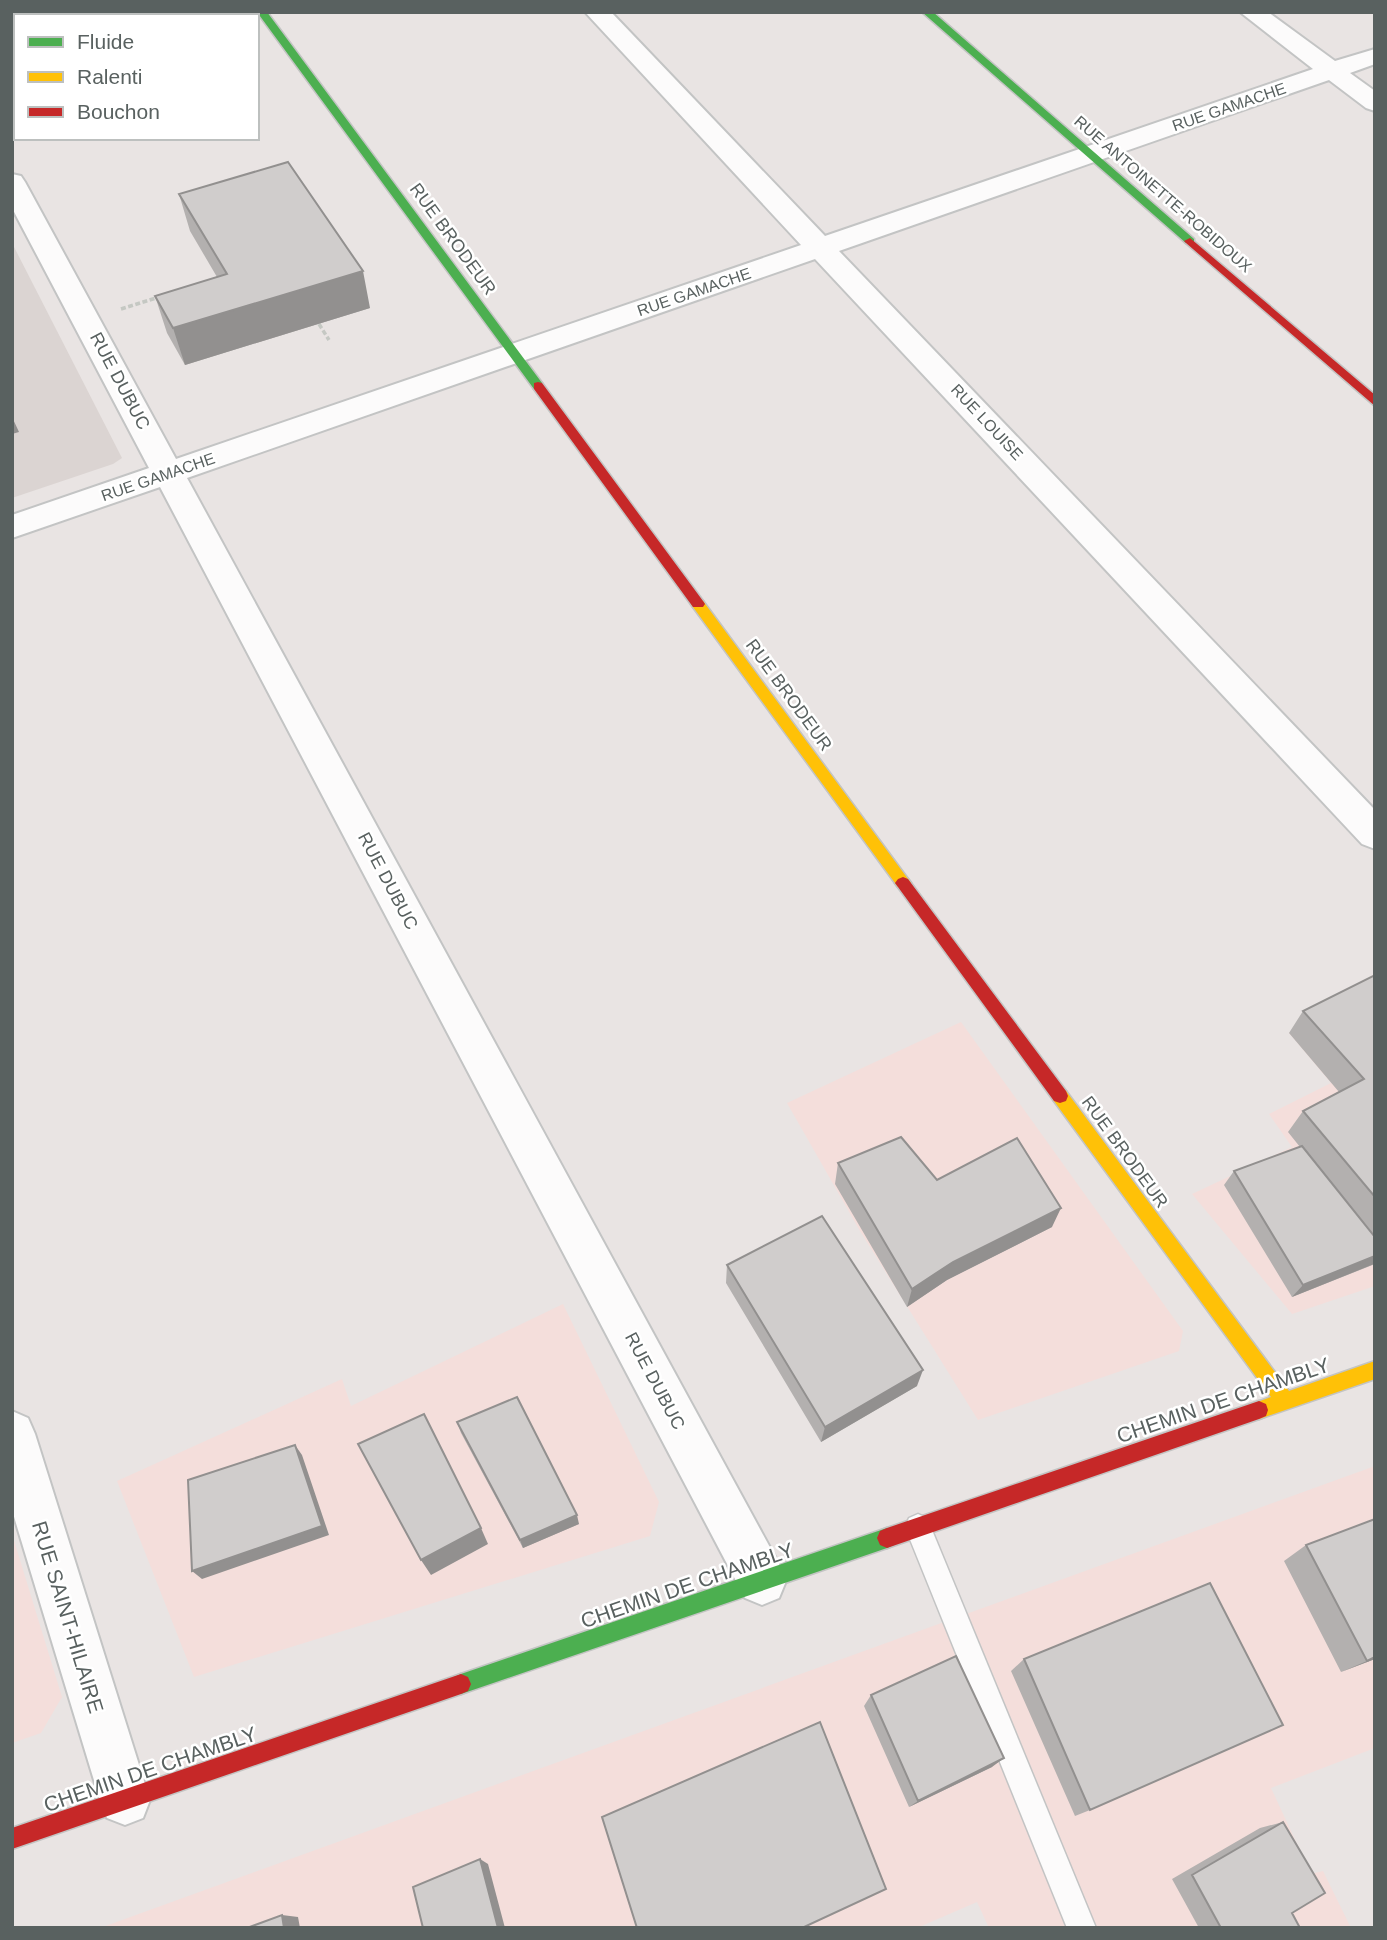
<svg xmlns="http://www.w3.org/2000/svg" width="1387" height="1940" font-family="Arial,sans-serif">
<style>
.commercial{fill:#f4dedb}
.education{fill:#dbd4d2}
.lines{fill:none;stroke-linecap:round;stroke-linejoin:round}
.lane-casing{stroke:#c3c4c4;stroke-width:3}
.street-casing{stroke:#c3c4c4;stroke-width:4}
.fast-casing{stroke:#c3c4c3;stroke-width:3}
.slow-casing{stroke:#c3c4c3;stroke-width:3}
.jam-casing{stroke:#c3c4c3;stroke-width:3}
.path{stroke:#c5c8c3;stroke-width:3.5;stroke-dasharray:5 2.5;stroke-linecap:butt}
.lane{fill:#fcfbfb;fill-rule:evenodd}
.street{fill:#fcfbfb;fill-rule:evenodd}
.fast{fill:#4caf50;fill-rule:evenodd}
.slow{fill:#ffc107;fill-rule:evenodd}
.jam{fill:#c62828;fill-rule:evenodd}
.wall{fill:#b3b0af}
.shaded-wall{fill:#92908f}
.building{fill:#d0cdcc;stroke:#92908f;stroke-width:2}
.labels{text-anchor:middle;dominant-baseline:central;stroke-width:5;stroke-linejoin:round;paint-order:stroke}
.far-street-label{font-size:16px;fill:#596160;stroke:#fff}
.street-label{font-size:18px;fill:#596160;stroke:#fff}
.near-street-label{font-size:21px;fill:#596160;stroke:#fff}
</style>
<rect width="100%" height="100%" fill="#e9e4e3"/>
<path class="commercial" d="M1375 991V1286L1292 1314 1192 1194 1292 1147 1269 1114 1331 1083 1289 1033Z
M961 1022 1183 1331 1179 1351 978 1420 860 1231 787 1103Z
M563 1304 659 1502 650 1536 194 1677 117 1481 342 1379 351 1406Z
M1375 1466V1748L1271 1788 1311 1874 1323 1871 1351 1928H989L977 1902 917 1928H100Z
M12 1534 62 1697 41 1733 12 1743Z"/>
<path class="education" d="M12 243 122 458 113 464 12 498Z"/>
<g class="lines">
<defs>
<path id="lane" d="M918 1514 927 1518 1096 1928H1067L905 1527 909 1518Z"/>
<path id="street" d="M585 12H611L825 236 1313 69 1240 12H1268L1335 61 1375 49V64L1350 73 1375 91V111L1366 108 1329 80 839 251 1375 810V849L1362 844 815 259 187 478 779 1564 786 1581 779 1598 762 1605 745 1598 160 487 12 538V515L149 468 12 208V174L21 176 25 182 176 459 801 245Z
M12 1411 28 1418 35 1434 150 1800 143 1818 125 1825 107 1818 100 1800 12 1510Z"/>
<path id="fast" d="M257 12H267L542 383V389H534Z
M922 12H933L1194 239V243H1186Z
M887 1528 894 1531 897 1538 894 1545 887 1548 461 1694 454 1691 451 1684 454 1677 461 1674Z"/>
<path id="slow" d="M698 599 703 601 908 879 911 883 908 887H898L693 607 691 604Z
M1060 1089 1066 1091 1289 1391 1375 1361V1379L1259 1419 1252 1416 1250 1410 1252 1404 1271 1397 1054 1101 1052 1096 1054 1091Z"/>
<path id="jam" d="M1190 238 1375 395V406L1186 243 1184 241Z
M538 382 542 383 703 601 705 604 703 607H693L534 389V383Z
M903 877 908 879 1066 1091 1068 1096 1066 1101 1060 1103 1054 1101 898 887 895 883 898 879Z
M1259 1401 1266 1404 1268 1410 1266 1416 1259 1419 887 1548 880 1545 877 1538 880 1531 887 1528Z
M461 1674 468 1677 471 1684 468 1691 461 1694 12 1849V1828Z"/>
</defs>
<use href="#lane" class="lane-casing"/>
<use href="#street" class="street-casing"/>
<use href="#fast" class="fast-casing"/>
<use href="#slow" class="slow-casing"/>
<use href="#jam" class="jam-casing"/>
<path class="path" d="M121 309 159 297
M319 324 329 340"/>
<use href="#lane" class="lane"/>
<use href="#street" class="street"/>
<use href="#fast" class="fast"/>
<use href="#slow" class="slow"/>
<use href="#jam" class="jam"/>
</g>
<path class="wall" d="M179 194 370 308 185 365 167 333 155 296 217 277 190 231Z
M1375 975V1264L1292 1297 1224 1185 1234 1171 1300 1147 1288 1132 1303 1111 1339 1092 1289 1033 1303 1011Z
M838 1163 937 1180 1052 1227 947 1280 907 1307 835 1184Z
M727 1265 917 1386 821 1442 726 1283Z
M457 1422 579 1524 523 1548 461 1433Z
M1375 1519V1659L1341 1672 1284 1561 1306 1545Z
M1024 1659 1090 1810 1075 1816 1011 1671Z
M871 1695 992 1767 909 1807 864 1706Z
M1283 1822 1292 1913 1300 1928H1199L1172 1879 1260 1828Z"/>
<path class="shaded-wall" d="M363 271 370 308 185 365 173 328Z
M12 417 19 432 12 434Z
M1061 1208 1052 1227 947 1280 907 1307 912 1289 953 1262Z
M1375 1256 1374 1264 1292 1297 1303 1285Z
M923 1370 917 1386 821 1442 825 1427Z
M295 1445 302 1455 329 1535 202 1579 192 1571Z
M577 1515 579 1524 523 1548 520 1540Z
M481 1528 488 1544 431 1575 421 1560Z
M1375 1657V1659L1341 1672 1367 1661Z
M1004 1758 992 1767 909 1807 918 1801Z
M480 1859 488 1864 505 1928H498Z
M282 1915 298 1917 300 1928H284Z"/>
<path class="building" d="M288 162 363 271 173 328 155 296 227 274 179 194Z
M1375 975V1197L1303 1111 1364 1079 1303 1011Z
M901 1137 937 1180 1017 1138 1061 1208 953 1262 912 1289 838 1163Z
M1302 1146 1375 1237V1256L1303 1285 1234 1171Z
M822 1216 923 1370 825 1427 727 1265Z
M517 1397 577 1515 520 1540 457 1422Z
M424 1414 481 1528 421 1560 358 1444Z
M295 1445 322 1526 192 1571 188 1480Z
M1375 1519V1657L1367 1661 1306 1545Z
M1210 1583 1283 1725 1090 1810 1024 1659Z
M956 1656 1004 1758 918 1801 871 1695Z
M820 1722 886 1889 802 1928H637L602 1817Z
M1283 1822 1325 1893 1292 1913 1300 1928H1221L1192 1875Z
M480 1859 498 1928H423L413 1887Z
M282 1915 284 1928H247Z"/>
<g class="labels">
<g class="far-street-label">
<text transform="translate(1229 107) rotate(-19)">RUE GAMACHE</text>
<text transform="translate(1163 194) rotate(41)">RUE ANTOINETTE-ROBIDOUX</text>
<text transform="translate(694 292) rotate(-19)">RUE GAMACHE</text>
<text transform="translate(987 422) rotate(47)">RUE LOUISE</text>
<text transform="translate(158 477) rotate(-19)">RUE GAMACHE</text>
</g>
<g class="street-label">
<text transform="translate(453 239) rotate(54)">RUE BRODEUR</text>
<text transform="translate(120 381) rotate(62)">RUE DUBUC</text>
<text transform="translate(789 695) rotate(54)">RUE BRODEUR</text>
<text transform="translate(388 881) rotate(62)">RUE DUBUC</text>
<text transform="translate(1125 1152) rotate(54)">RUE BRODEUR</text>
<text transform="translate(655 1381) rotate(62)">RUE DUBUC</text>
</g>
<g class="near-street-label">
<text transform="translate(1223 1400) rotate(-19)">CHEMIN DE CHAMBLY</text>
<text transform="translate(687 1585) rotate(-19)">CHEMIN DE CHAMBLY</text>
<text transform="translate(68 1617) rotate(73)">RUE SAINT-HILAIRE</text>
<text transform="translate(150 1769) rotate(-19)">CHEMIN DE CHAMBLY</text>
</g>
</g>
<rect width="1387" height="1940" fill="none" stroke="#596160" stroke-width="28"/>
<rect x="14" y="14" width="245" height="126" fill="#ffffff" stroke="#bdc0bf" stroke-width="2"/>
<rect x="28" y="37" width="35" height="10" fill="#4caf50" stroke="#bdc0bf" stroke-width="2"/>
<text x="77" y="49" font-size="21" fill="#596160">Fluide</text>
<rect x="28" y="72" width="35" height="10" fill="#ffc107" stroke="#bdc0bf" stroke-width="2"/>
<text x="77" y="84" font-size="21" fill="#596160">Ralenti</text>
<rect x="28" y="107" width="35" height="10" fill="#c62828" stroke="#bdc0bf" stroke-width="2"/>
<text x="77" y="119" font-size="21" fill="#596160">Bouchon</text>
</svg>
